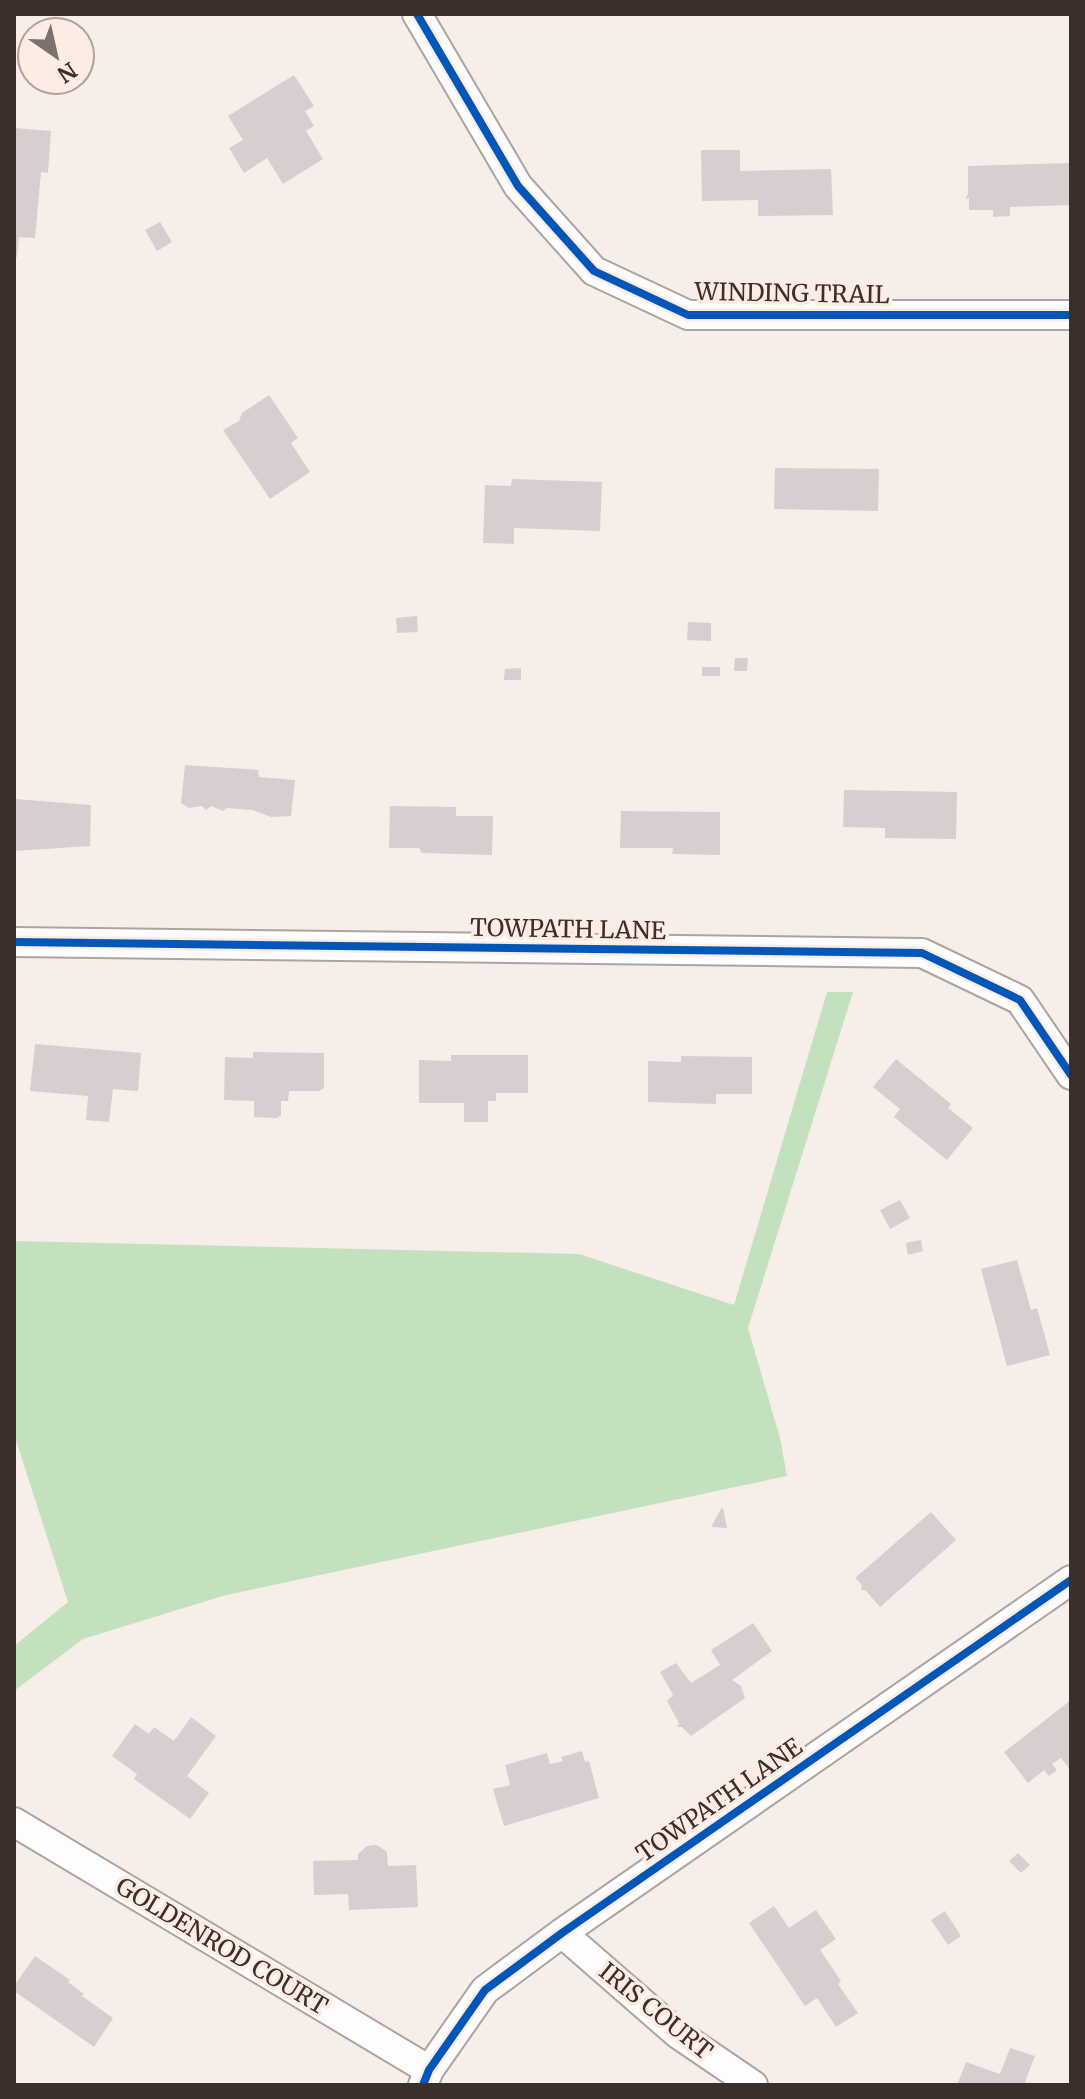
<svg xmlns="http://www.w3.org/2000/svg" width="1085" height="2099" font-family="Merriweather,serif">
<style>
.green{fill:#c4e1bf}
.building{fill:#d8cecf}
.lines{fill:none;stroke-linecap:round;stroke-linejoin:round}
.street-casing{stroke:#aca49f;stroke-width:32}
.street{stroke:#fefcfc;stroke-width:28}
.cycleway-casing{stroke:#fdece3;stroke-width:13}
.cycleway{stroke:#0057b8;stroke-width:8}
.labels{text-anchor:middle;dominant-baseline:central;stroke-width:7;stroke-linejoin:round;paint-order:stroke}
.street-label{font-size:24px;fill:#3a2f2a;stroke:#fdece3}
</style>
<rect width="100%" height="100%" fill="#f7eee9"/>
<path class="green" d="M827 992H853L748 1328 780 1438 787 1476 226 1595 83 1639 14 1691V1646L68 1602 14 1434V1241L579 1254 734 1305Z"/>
<path class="building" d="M294 75 314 106 305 111 314 126 306 131 323 159 283 184 267 158 244 173 229 148 243 140 228 116Z
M14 128 51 131 48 173 41 172 35 238 19 237 17 257H14Z
M701 150H740V171L831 169 833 215 758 216V200L702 201Z
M1071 163V205L1010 207V216L993 217V210H969V198L965 199 968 194V166Z
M160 222 172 242 157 251 145 230Z
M269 395 298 438 291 443 310 472 270 499 223 430 239 421 242 413Z
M775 468 879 469 878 511 774 509Z
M512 479 602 482 600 531 514 528V544L483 543 485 485 511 486Z
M417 616 418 632 397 633 396 618Z
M688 622 711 623V641L687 640Z
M735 658H748L747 671H734Z
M702 667H720V676H702Z
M521 668V680H504L505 669Z
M185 765 258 770 259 777 295 780 291 816 271 817 253 810 227 808 223 811 211 806 206 810 202 806 189 808 181 803Z
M844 790 957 792 956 839 885 838V828L843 827Z
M15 799 91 805 90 846 15 851Z
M390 806 456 807V816H493L492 855 422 853 419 848H389Z
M621 811 720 812V855L672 854 673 848H620Z
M35 1044 141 1053 138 1091 113 1089 109 1122 86 1120 88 1096 30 1091Z
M253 1052 324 1053V1088L319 1091H289L288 1101H281V1115L277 1118 254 1117V1101L224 1100 225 1057 253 1058Z
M451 1055H528V1093H496V1101H488V1122H464V1103H419V1060L451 1061Z
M681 1056 752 1057V1094H716V1104L648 1102V1061L681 1062Z
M896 1059 951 1104 948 1108 973 1128 947 1160 894 1117 900 1109 873 1087Z
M900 1200 910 1218 890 1229 880 1210Z
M921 1240 923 1251 908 1255 906 1243Z
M1017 1260 1031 1310 1037 1308 1050 1355 1007 1366 981 1269Z
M723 1508 727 1528 711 1527 721 1509Z
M931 1512 956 1540 880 1607 865 1590H861L862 1585 855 1578Z
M753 1623 772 1651 732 1680 741 1686 745 1698 691 1736 682 1727H677L679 1723 667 1701 673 1695 660 1672 676 1663 691 1683 720 1665 711 1650Z
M1071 1700V1771L1061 1758 1052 1764 1057 1770 1049 1776 1044 1770 1028 1783 1004 1752Z
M191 1717 216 1736 187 1776 209 1793 190 1819 134 1779 137 1774 112 1756 135 1724 149 1734 154 1727 174 1741Z
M582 1751 585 1762 589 1761 599 1798 504 1826 493 1789 510 1785 505 1765 547 1753 550 1764 563 1761 561 1757Z
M377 1845 387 1852 388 1866 416 1865 418 1907 349 1910 348 1894 314 1895 313 1861 358 1860V1854L367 1846Z
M1018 1853 1030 1865 1021 1873 1009 1861Z
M774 1906 789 1928 816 1910 836 1939 820 1950 841 1981 838 1984 858 2013 836 2027 817 1998 805 2006 749 1923Z
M945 1911 961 1936 948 1945 931 1920Z
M35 1956 70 1980 68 1982 84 1994 82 1996 113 2018 94 2047 14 1991V1986Z
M1010 2048 1035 2056 1025 2082 1033 2085H957L966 2062 1000 2074Z"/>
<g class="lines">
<defs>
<path id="street" d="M417 14 518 186 594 271 688 315H1071
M14 942 922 953 1020 1000 1071 1075
M14 1822 429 2070
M562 1933 678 2034 753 2085
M423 2085 429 2070 485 1990 562 1933 1071 1580"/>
</defs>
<use href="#street" class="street-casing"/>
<use href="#street" class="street"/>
<defs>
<path id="cycleway" d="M417 14 518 186 594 271 688 315H1071
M14 942 922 953 1020 1000 1071 1075
M423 2085 429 2070 485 1990 562 1933 1071 1580"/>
</defs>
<use href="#cycleway" class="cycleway-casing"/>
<use href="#cycleway" class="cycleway"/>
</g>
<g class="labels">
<g class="street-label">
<text transform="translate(792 293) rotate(1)">WINDING TRAIL</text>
<text transform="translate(568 929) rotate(1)">TOWPATH LANE</text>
<text transform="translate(719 1800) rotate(-35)">TOWPATH LANE</text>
<text transform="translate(222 1946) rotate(31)">GOLDENROD COURT</text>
<text transform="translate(656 2011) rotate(39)">IRIS COURT</text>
</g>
</g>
<rect width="1085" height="2099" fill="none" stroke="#3a2f2a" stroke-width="32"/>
<g transform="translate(56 56) rotate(146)"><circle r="38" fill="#fdece3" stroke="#afa099" stroke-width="2"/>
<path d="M0-6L14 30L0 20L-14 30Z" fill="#7c726d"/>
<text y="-12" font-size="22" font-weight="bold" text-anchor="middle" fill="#3a2f2a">N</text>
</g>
</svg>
